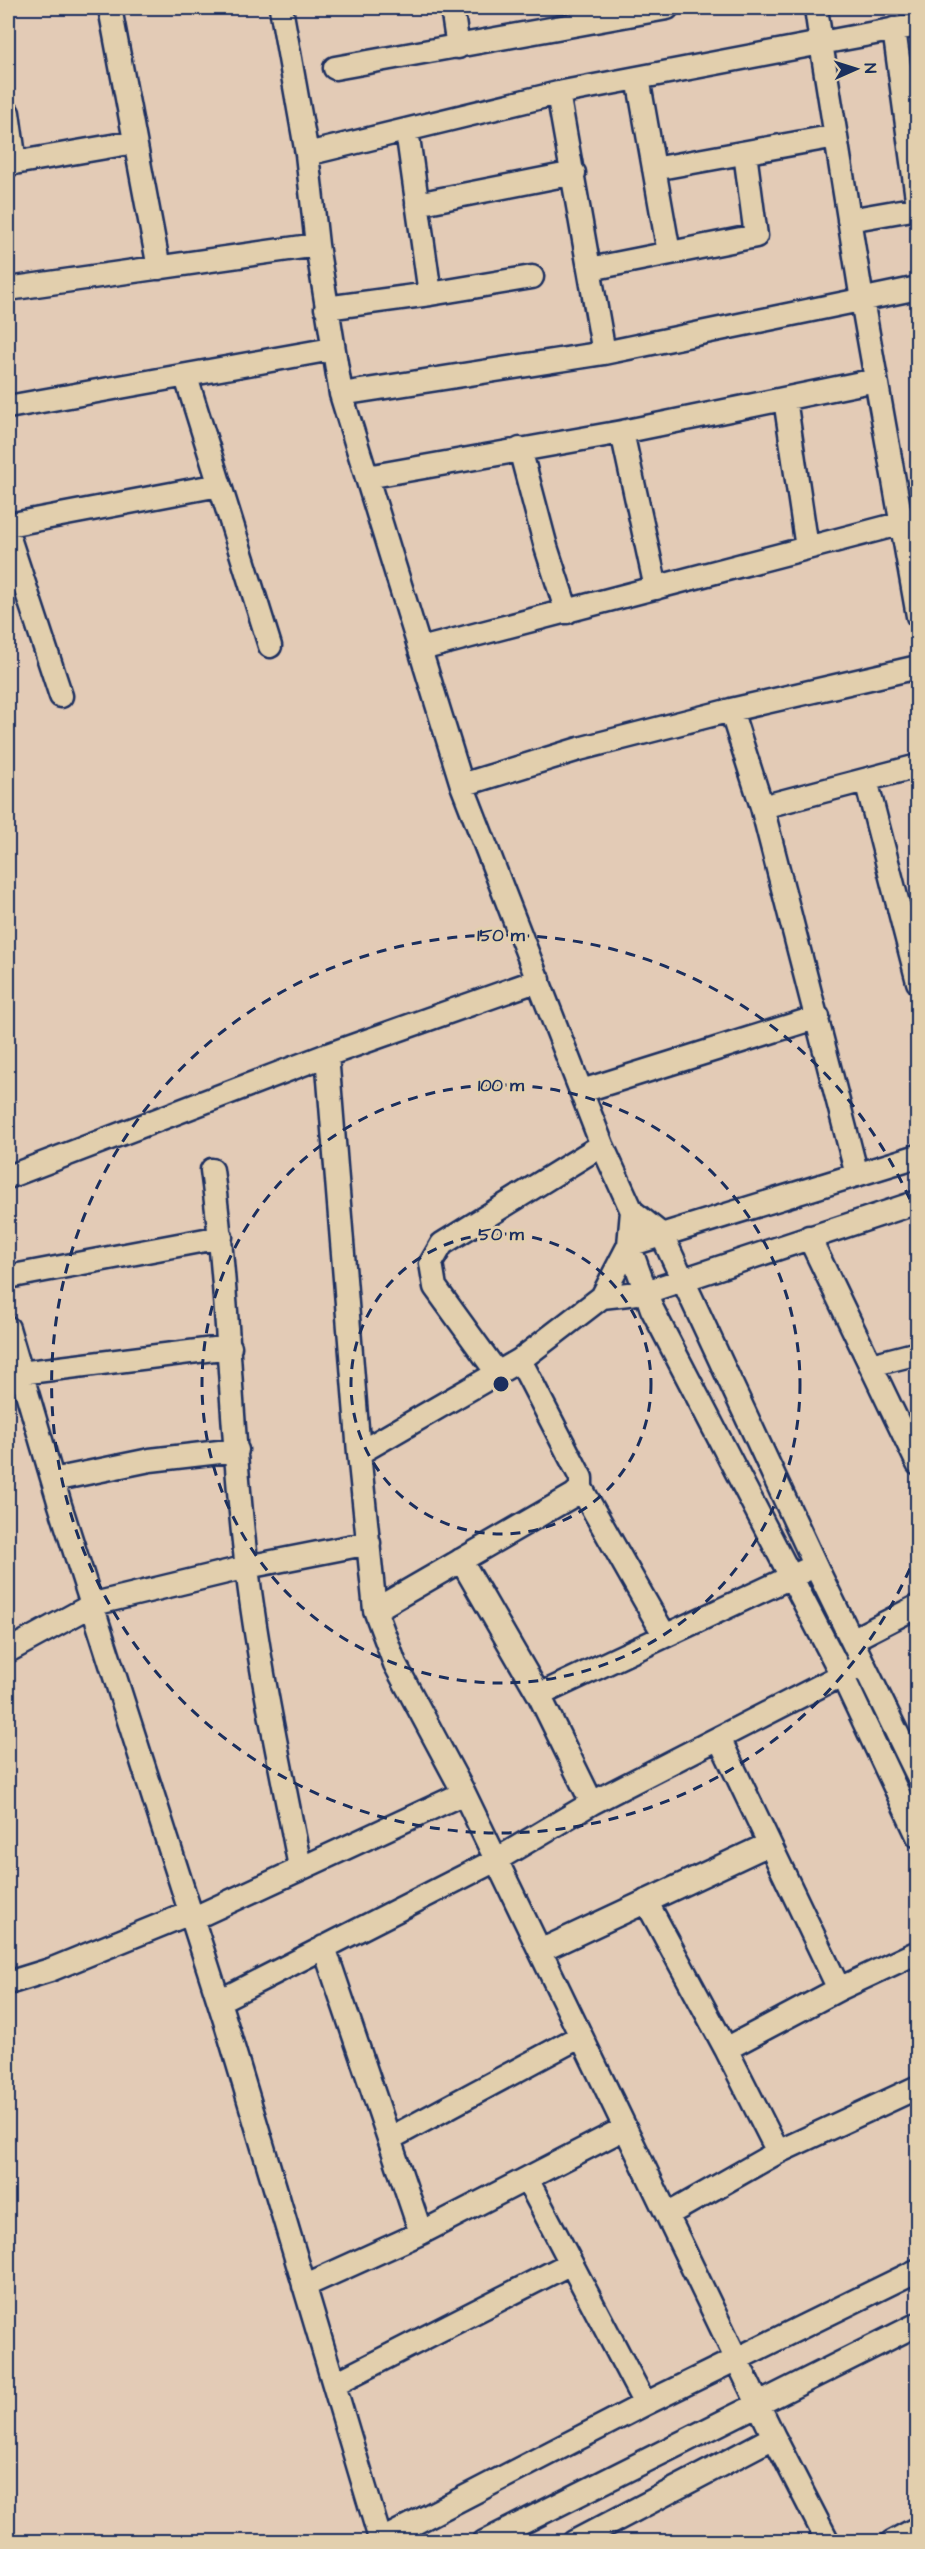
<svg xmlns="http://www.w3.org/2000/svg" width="925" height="2549" font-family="'Architects Daughter',sans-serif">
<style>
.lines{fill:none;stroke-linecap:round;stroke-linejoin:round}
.minor-casing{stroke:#1b2f5e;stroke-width:27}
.minor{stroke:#e2cfad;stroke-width:22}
.ring{fill:none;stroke:#1b2f5e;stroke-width:3;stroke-dasharray:10 8}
.centre{fill:#1b2f5e;stroke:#e2cfad;stroke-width:3}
.ring-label{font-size:18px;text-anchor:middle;font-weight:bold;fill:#1b2f5e;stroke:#e2cfad;stroke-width:6;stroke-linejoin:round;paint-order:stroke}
</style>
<rect width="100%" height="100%" fill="#e3cbb6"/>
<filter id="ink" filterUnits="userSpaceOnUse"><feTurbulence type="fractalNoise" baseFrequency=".0167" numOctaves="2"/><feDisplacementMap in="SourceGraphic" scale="12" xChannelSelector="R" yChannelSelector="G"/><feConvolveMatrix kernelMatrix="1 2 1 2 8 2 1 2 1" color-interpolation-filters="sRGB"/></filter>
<g filter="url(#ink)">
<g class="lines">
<defs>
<path id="minor" d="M110 8 159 268
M281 8 307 154 317 245 341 394 462 785 602 1145 632 1211 662 1235 821 1577 918 1776
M452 8 458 47
M816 8 821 43 918 25
M894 29 918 206
M335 68 667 8
M638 78 669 253
M8 113 15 163
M407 130 430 294
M307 154 558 93
M8 164 135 142
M654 169 836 136
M417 204 574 173
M849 220 918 208
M590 269 756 236 745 153
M918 288C813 310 709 331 604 353L558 93 821 43 862 300 918 616
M8 289 317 245
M326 308 430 294 532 277
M186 377 270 646
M341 394 604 353
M785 399 807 548
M8 407 332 349
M622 432 656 588
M520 449 546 547 567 612
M367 477 622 432 876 380
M8 525 219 485
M8 535 61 696
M421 649 918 519
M731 710 762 807 857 1175
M866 780 918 982
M462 785 579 749 731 710 918 667
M762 807 918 766
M327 1055 359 1453 375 1610 395 1664 464 1793 774 2437
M582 1091 818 1017
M918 1156 629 1245 602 1297 646 1292 918 1202
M212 1170C230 1302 230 1435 247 1568 259 1668 281 1768 300 1867
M8 1177 327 1055 539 980
M632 1211 629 1245 652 1309 842 1675 918 1836
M809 1237 918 1464
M8 1277 221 1237
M8 1328 60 1505 227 2027 381 2542
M871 1365 918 1353
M20 1373 230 1347
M498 1374 435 1287 431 1263 442 1244 602 1145
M359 1453 520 1360 602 1297
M53 1480 150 1460 237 1450
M581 1488 665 1636
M461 1560 539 1695 592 1803
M375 1610 574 1495 581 1488V1478L520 1360
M852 1640 918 1606
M8 1651 94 1604 247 1567 369 1543
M539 1695 806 1570
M719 1738 839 1989 918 1952
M646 1901 726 2049 839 1989
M192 1919 464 1793
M324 1947 421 2233
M540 1951 769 1844
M8 1983 50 1970 190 1913
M219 2001 496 1860 592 1803 863 1664
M726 2049 778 2152
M389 2139 581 2036
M527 2179 645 2404
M667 2215 778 2152 918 2087
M304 2286 421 2233 625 2128
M334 2384 571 2263
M378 2542 645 2404 918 2270
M484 2542 918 2324
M574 2542 774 2437 828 2542
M892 2542 918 2528"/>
</defs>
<use href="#minor" class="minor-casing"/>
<use href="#minor" class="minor"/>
</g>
</g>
<g class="ring">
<circle cx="501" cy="1384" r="150"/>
<circle cx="501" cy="1384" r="299"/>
<path d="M917 1552A449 449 0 1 1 917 1216"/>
</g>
<circle cx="501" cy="1384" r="9" class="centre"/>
<g class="ring-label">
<text x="501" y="941">150 m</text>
<text x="501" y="1091">100 m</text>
<text x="501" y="1240">50 m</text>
</g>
<rect width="925" height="2549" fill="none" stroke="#e2cfad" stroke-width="30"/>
<rect x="15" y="15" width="895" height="2519" fill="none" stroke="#1b2f5e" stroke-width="2" filter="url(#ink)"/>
<g transform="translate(856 69) rotate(87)" stroke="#e2cfad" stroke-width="4.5" paint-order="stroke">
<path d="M0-4.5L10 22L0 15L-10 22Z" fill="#1b2f5e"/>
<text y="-9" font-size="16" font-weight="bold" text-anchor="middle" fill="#1b2f5e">N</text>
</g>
</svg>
